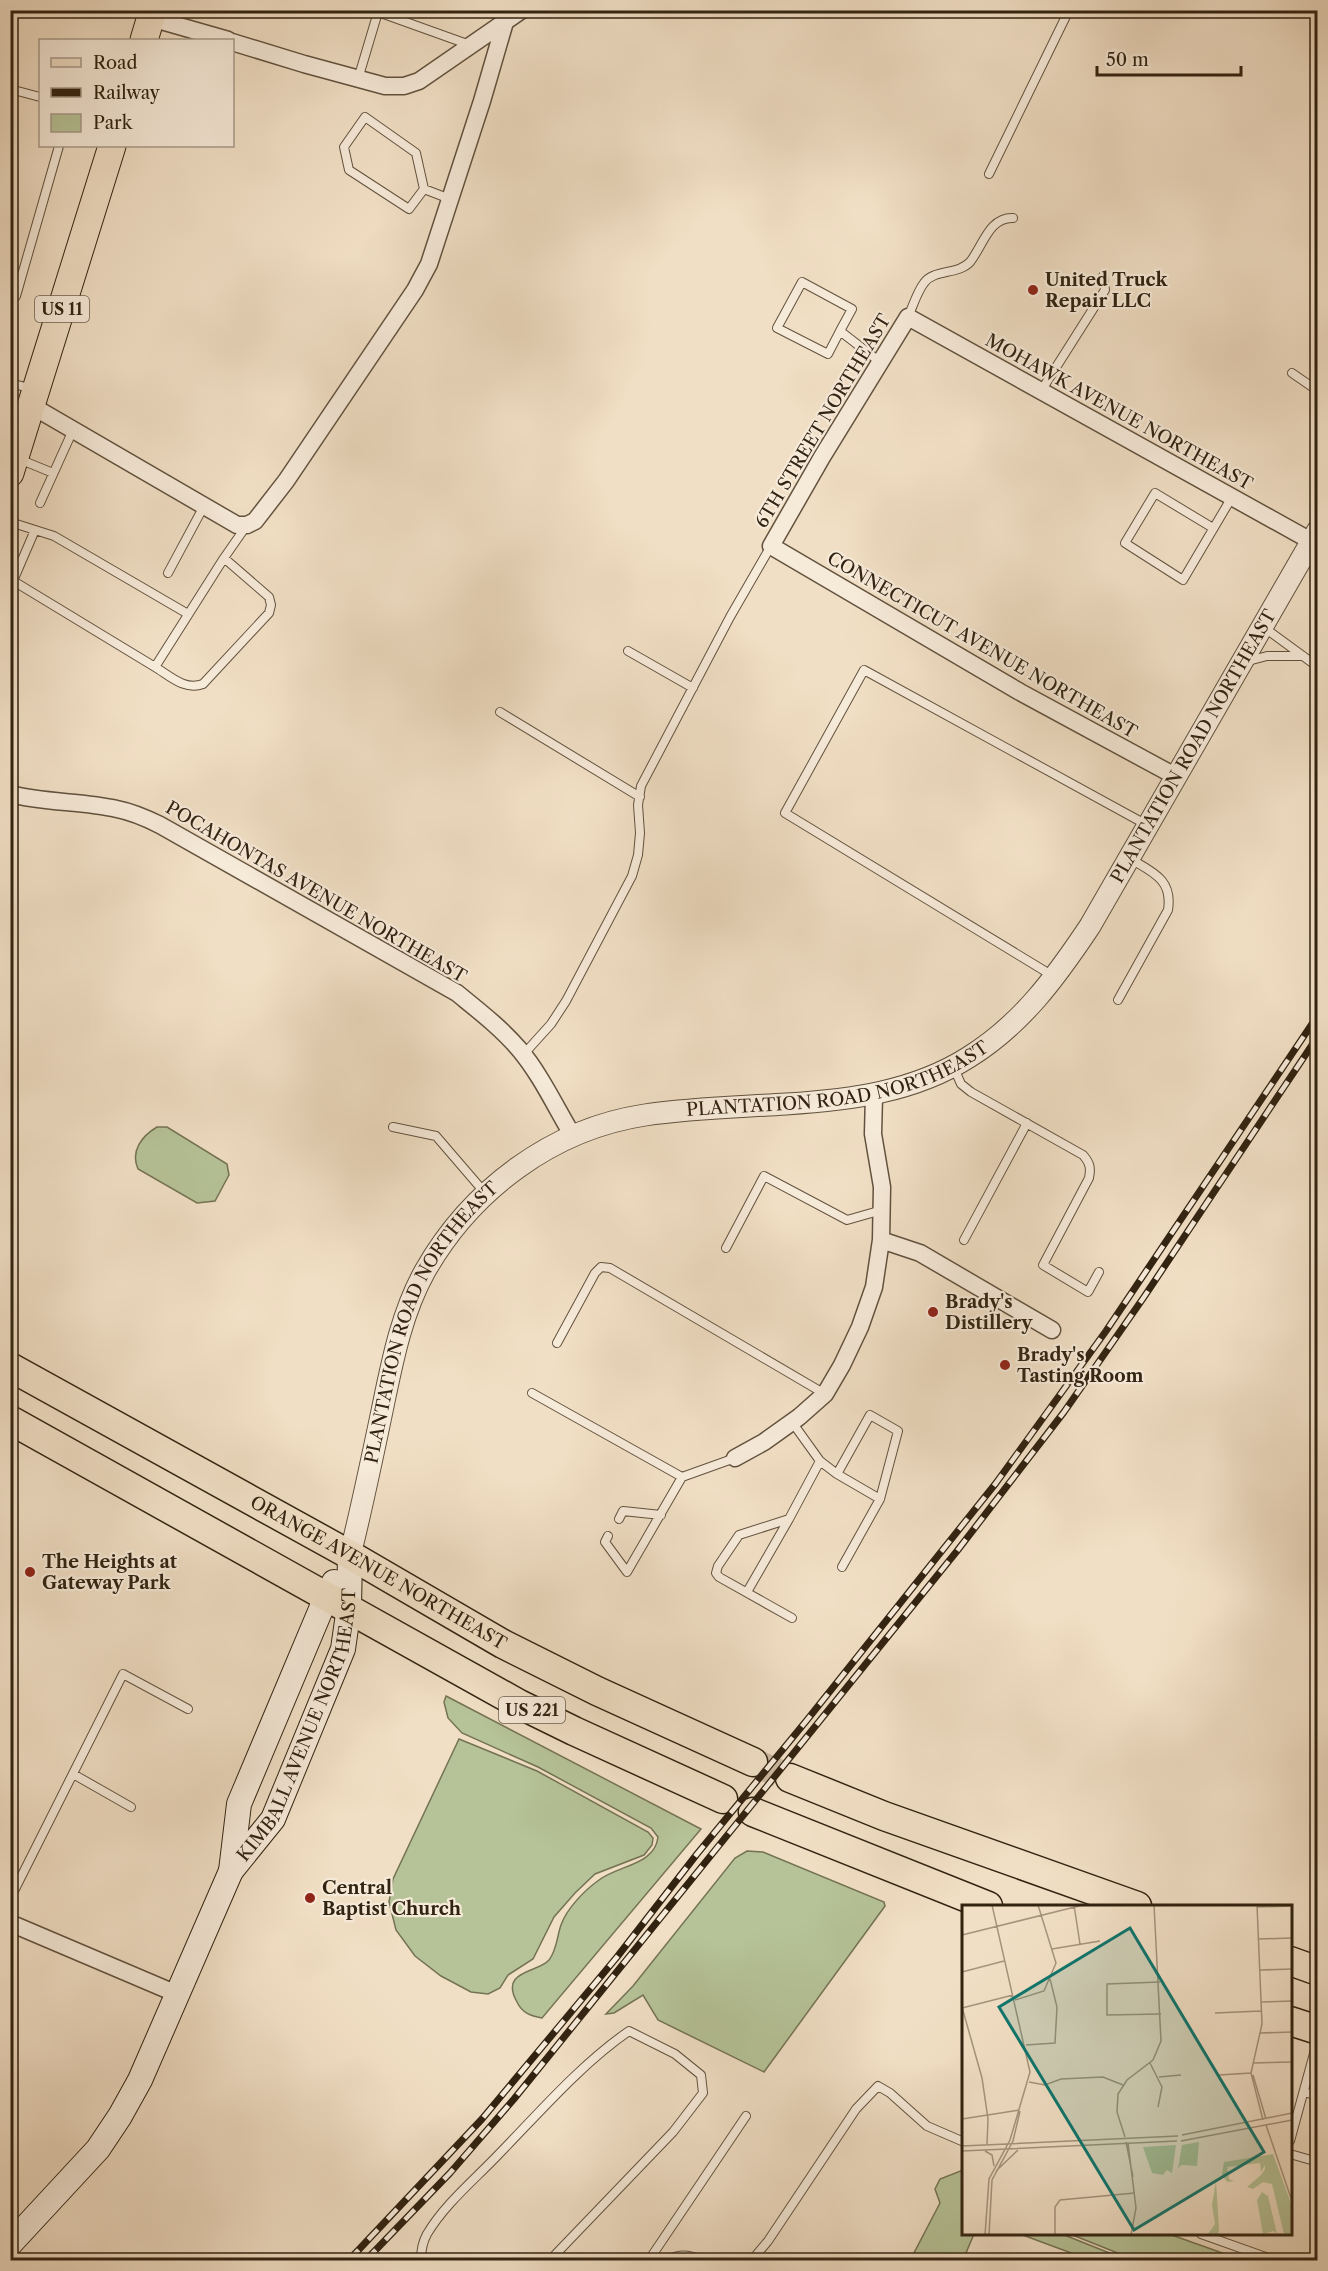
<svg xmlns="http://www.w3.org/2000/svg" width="1328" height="2271" font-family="'Libre Caslon Text',serif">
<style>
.green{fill:#b6c398;stroke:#747354;stroke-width:1.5}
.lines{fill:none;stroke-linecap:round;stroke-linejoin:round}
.trunk-tunnel{stroke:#cbb9a1;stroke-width:28;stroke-dasharray:28 14;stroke-linecap:butt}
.service-casing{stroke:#62523e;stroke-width:10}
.minor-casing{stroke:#62523e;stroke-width:19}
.tertiary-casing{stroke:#62523e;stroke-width:23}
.secondary-casing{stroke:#322311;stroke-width:26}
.primary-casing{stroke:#322311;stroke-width:29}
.trunk-casing{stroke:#322311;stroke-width:31}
.service{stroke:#f6ead9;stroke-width:8}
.minor{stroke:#f6ead9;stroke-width:16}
.tertiary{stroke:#f6ead9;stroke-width:21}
.secondary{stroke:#f6ead9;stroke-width:24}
.primary{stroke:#f1dfc5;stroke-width:27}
.trunk{stroke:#f1dfc5;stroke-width:28}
.rail-casing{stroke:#322311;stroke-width:7}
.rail{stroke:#f6ead9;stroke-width:4.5;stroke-dasharray:14;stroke-linecap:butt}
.poi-dot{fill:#8f2418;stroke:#f6ead9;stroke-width:2}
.labels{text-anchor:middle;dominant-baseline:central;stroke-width:4.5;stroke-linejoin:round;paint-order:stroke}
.shield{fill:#f6ead9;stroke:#6d5f4d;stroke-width:1.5}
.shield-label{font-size:16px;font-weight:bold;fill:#322311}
.poi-label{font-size:18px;font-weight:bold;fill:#322311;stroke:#f6ead9;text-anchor:start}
.street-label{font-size:18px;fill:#322311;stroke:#f6ead9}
.inset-road{fill:none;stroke:#a5947d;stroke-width:1.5}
.view{fill:#0f766e;fill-opacity:0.15;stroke:#0f766e;stroke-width:3}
.inset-edge{fill:none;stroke:#322311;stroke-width:3}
</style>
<rect width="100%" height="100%" fill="#f1dfc5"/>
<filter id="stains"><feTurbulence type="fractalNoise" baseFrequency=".00333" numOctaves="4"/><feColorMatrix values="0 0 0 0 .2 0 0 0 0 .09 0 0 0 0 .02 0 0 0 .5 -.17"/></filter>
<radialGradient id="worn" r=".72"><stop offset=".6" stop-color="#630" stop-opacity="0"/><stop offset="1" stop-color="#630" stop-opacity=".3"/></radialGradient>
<path class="green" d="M157 1127H167L227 1164 229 1175 215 1201 197 1203 138 1169C130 1151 142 1136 157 1127Z
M446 1696 701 1829 542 2018C531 2016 522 2013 517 2002 499 1970 538 1973 549 1960 557 1950 557 1936 561 1925 567 1908 585 1890 599 1880 619 1865 655 1865 658 1837L651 1828 538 1767 462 1733 448 1718 444 1702Z
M459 1739 537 1771 648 1832 653 1838 652 1845 644 1855 595 1874 575 1893 554 1917 533 1959 508 1975 500 1988 488 1994 471 1992 441 1976 415 1956 396 1930 389 1902 393 1879Z
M747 1851 763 1852 884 1902 885 1906 764 2072 658 2020 643 1995 614 2013 606 2014 633 1986 735 1858Z
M963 2170 964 2234H974L963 2260H915L914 2253 940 2203 935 2189 940 2179Z
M1020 2234H1062L1127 2260H1090Z
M1070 2234H1127L1132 2235 1135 2234H1169L1242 2260H1135Z"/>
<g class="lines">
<path class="trunk-tunnel" d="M753 1762 790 1778"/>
<defs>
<path id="service" d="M358 79 378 12 470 45
M10 89 40 97
M989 174 1069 10
M424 189 416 153 365 117 344 147 349 170 409 209 424 189 450 199
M10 304 16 296 59 146
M908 317C913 306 917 292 924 283 934 269 958 275 970 262 983 246 989 217 1013 218
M840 331 852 309 802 282 777 328 828 354 840 331 880 362
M1292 373 1318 391
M10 383 33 389
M1041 391 1105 290 1103 276
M19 459 53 473
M40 503 73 430
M10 522 54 536 188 614
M1213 528 1155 493 1125 543 1183 580 1232 497
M168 573 204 506
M10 579 155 667 224 558 247 525
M13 581 35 530
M1262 626 1318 667
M628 651 693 688
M1248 661 1267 656H1303
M155 667C170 676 185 691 203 684L269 613 271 605 269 597 224 558
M500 712 640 797
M1053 976 785 813 864 670 1147 825
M1118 1000 1168 910C1173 879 1152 872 1129 858
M523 1055 551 1024 566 1001 632 876 638 855 640 833 638 805 641 786 730 617 771 546
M953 1066 961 1084 971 1092 1083 1155C1090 1163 1091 1168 1089 1178L1043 1265 1088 1292 1099 1272
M393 1127 436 1136 485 1193
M964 1240 1027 1123
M726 1248 764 1176 847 1220 882 1210
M557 1343 595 1273 601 1267 610 1268 825 1394
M532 1393 682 1477 735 1458
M792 1422 820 1461 837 1474 870 1415 898 1431 880 1499 842 1567
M837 1474 880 1499
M619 1519 623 1511 661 1515
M608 1536 605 1542 627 1572 682 1477
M747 1592 789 1519
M792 1618 719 1577 716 1573 718 1566 739 1535 789 1519 820 1461
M73 1774 131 1807
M10 1899 123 1674 188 1709
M1304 2092 1318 2096
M1290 2141 1318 2039
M1290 2154 1318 2162
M1201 2234 1274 2260
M421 2260C421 2251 422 2243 427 2234 445 2204 473 2181 497 2156 539 2113 580 2065 629 2031L675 2054 701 2075 703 2093 673 2132 552 2258 555 2260
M649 2260 746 2116
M667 2260C679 2254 688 2254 701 2260
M752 2260 768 2241 856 2109 878 2086 890 2093 927 2126 964 2142"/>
<path id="minor" d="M151 18 228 40
M232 42 304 64 385 86H404L419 81 522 10
M32 406 237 525H247L255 521 286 481 415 290 429 264 482 101 505 22
M1175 776 1020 692 771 546 822 457 908 317 1311 541
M10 794C45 803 82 801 117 809 132 812 146 818 160 825L457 993C479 1011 501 1028 519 1049 541 1075 556 1108 573 1136
M881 1240 920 1253 1052 1330
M735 1458 764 1442 799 1417 825 1394 842 1365 860 1327 874 1287 881 1240 882 1187 873 1134 874 1095
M10 1923 177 1994"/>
<g id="tertiary">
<path id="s1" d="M350 1555C362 1507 372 1459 382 1411 392 1363 401 1314 425 1271 471 1190 552 1129 645 1115 691 1108 739 1107 786 1104 850 1100 914 1092 969 1057 1022 1024 1056 977 1090 926L1318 530"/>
</g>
<g id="secondary">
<path d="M231 1871 239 1804 327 1595 334 1582"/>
<path id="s2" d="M10 2244 98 2149 120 2116 140 2080 231 1871 273 1819 343 1649 349 1607 350 1555"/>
</g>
<path id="primary" d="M144 40 153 10
M10 473 112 146"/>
<g id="trunk">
<path id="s3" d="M10 1367 350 1555 503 1644 597 1691 753 1762"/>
<path d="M10 1420 519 1704 574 1731 723 1799"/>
<path d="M790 1778 884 1816 1137 1906"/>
<path d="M753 1812 988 1906"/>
<path d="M1290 1961 1318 1971"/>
<path d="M1290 2021 1318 2030"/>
</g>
</defs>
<use href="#service" class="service-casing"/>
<use href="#minor" class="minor-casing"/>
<use href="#tertiary" class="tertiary-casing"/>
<use href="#secondary" class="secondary-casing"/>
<use href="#primary" class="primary-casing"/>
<use href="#trunk" class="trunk-casing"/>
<use href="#service" class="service"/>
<use href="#minor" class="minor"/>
<use href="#tertiary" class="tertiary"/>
<use href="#secondary" class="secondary"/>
<use href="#primary" class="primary"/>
<use href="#trunk" class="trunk"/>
<defs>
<path id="rail" d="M349 2260 482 2119 617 1957 697 1854 807 1720 996 1483 1106 1331 1318 1015
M366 2260 450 2173 514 2099 957 1551 1064 1412 1144 1297 1318 1036"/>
</defs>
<use href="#rail" class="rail-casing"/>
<use href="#rail" class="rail"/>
</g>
<g class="poi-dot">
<circle cx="1033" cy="290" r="6"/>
<circle cx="933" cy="1312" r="6"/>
<circle cx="1005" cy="1365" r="6"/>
<circle cx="30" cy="1572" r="6"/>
<circle cx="310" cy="1898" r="6"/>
</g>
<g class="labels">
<g class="shield">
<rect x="35" y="296" width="54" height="26" rx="4.5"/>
<rect x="499" y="1697" width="66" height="26" rx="4.5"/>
</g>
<g class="shield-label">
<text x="62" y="309">US 11</text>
<text x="532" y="1710">US 221</text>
</g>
<g class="poi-label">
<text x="1045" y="280">United Truck<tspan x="1045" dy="21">Repair LLC</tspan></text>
<text x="945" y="1302">Brady's<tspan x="945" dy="21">Distillery</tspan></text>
<text x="1017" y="1355">Brady's<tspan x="1017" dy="21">Tasting Room</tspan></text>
<text x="42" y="1562">The Heights at<tspan x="42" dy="21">Gateway Park</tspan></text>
<text x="322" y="1888">Central<tspan x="322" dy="21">Baptist Church</tspan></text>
</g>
<g class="street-label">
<text transform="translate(1119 412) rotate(29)">MOHAWK AVENUE NORTHEAST</text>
<text transform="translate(823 421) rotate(-59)">6TH STREET NORTHEAST</text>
<text transform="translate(982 645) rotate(30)">CONNECTICUT AVENUE NORTHEAST</text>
<text stroke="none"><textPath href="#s1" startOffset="1293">PLANTATION ROAD NORTHEAST</textPath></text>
<text transform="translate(316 892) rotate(30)">POCAHONTAS AVENUE NORTHEAST</text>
<text stroke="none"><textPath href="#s1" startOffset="771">PLANTATION ROAD NORTHEAST</textPath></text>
<text stroke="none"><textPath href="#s1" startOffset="250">PLANTATION ROAD NORTHEAST</textPath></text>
<text stroke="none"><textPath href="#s3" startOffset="422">ORANGE AVENUE NORTHEAST</textPath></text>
<text stroke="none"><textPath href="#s2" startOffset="602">KIMBALL AVENUE NORTHEAST</textPath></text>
</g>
</g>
<g transform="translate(962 1905)">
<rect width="330" height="330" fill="#f1dfc5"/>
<path d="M237 237 235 261 219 260 216 264 220 240ZM214 240 210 268 205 265 201 270 190 268 181 242ZM311 249 330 301V329H322L310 279 301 277 291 284 285 282 299 270 303 264V260L299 267 298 258 265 262 267 274 272 276 265 277 260 270 262 257ZM254 276 257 325 256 329H246L253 319 250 300ZM300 287 306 291 315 329 312 326 301 329 295 295Z" fill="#b6c398"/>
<path class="inset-road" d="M112 0 118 39M295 0 300 119 289 168 301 215M295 2 330 1M0 30 121 0M297 34 330 33M90 44 138 36M298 65 330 64M0 67 42 56M198 77 145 79V110L199 109M53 95 82 86 94 58 76 0M299 97 330 96M0 102 20 173 26 214 25 239M0 103 51 90M253 108 299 106M298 128 330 127M64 140 93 138 95 102 88 74M188 158 200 182 196 202M291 158 330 157M257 170 289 168M291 170 304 214M197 172 219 170M67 177 83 180 99 174 141 172 161 180M0 214 57 205M304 220 330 296M220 230 330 208M163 232 155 207 156 189 165 175 191 155 199 136 192 0M219 236 330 215M164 237 171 272M166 238 174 303 169 330M0 241 216 231M0 246 215 236M23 246 30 250 32 261M34 266 56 245M23 330 27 274 48 235 68 167 30 0M27 330 30 275 51 236 58 206M93 330V302L98 295 173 288"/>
<path class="view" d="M168 23 302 247 172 325 37 102Z"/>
<rect width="330" height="330" class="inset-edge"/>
</g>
<rect width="1328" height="2271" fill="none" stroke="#f1dfc5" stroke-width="36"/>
<rect x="12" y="12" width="1304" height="2247" fill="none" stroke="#322311" stroke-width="3"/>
<rect x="18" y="18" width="1292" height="2235" fill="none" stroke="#322311" stroke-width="1.5"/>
<rect x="39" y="39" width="195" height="108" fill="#f6ead9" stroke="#a89a89" stroke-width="1.5"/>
<rect x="51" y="58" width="30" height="9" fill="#f1dfc5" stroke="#a89a89" stroke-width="1.5"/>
<text x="93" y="69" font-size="18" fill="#322311">Road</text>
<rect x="51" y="88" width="30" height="9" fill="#322311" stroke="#a89a89" stroke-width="1.5"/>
<text x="93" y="99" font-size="18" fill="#322311">Railway</text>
<rect x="51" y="114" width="30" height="18" fill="#b6c398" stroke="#a89a89" stroke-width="1.5"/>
<text x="93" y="129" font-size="18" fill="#322311">Park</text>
<path d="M1097 66v9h144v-9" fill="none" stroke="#322311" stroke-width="3"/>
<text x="1106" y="66" font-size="18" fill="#322311" stroke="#f6ead9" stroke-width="4.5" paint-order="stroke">50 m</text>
<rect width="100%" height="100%" filter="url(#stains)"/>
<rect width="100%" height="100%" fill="url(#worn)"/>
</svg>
